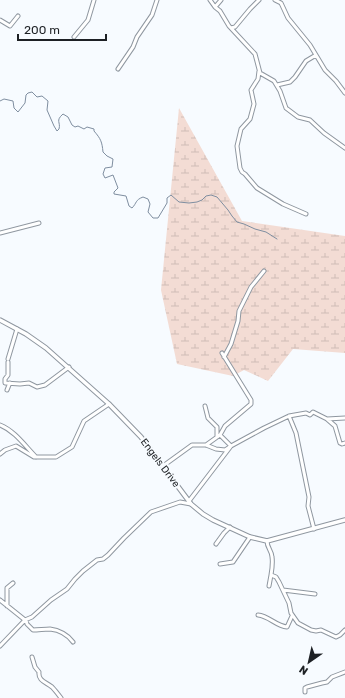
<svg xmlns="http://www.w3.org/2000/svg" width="345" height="698" font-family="Rubik,sans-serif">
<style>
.wetland{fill:url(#wetland-marsh)}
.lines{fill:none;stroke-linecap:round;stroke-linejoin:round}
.stream{stroke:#7f8ea0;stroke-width:1}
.minor-casing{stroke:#8f97a0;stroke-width:5}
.tertiary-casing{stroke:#8f97a0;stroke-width:5.5}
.minor{stroke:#fff;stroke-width:3}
.tertiary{stroke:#fff;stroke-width:3.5}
.labels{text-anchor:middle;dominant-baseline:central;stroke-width:4;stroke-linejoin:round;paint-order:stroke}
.street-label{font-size:10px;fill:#1d2024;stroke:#f7fbff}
</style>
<defs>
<pattern id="wetland-marsh" width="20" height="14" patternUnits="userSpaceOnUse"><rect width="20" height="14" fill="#f3dcd4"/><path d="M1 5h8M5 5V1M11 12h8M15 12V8" fill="none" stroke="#d0bcb6"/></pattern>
</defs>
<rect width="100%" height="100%" fill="#f7fbff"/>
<path class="wetland" d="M179 108 242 221 345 236V353L293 349 268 381 244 370 233 376 177 364 161 290Z"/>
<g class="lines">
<path class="stream" d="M0 101 4 99 13 101 14 108 18 112 25 103 26 95 28 93 32 92 37 97 42 96 48 101 47 110 54 126 57 131 59 129C61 122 55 121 63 114L68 117 72 125 75 127 78 126 84 129 87 127 94 129V131C101 139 102 142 103 152L107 156 113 159 112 167 105 168 103 174 105 178 113 175 118 188 114 192V194L126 196 129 206 132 208C137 203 135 200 143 197L148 199 150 204 148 212 153 218H158L167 203V198L171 195 179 202 189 203 197 202 202 200 206 196 211 195 217 197 228 210 232 216 237 222 244 224 255 229 266 232 277 239"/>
<defs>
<path id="minor" d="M210 0 215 7 220 11 229 26 255 54 260 73 274 81 280 91 286 108 298 117 310 120 324 133 345 148
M275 0 281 3 288 18 310 45 325 70 336 81 345 93
M215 7 221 0
M0 20 10 26 18 16
M231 28 235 27 250 9 259 0
M74 37 88 20 94 0
M118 69 133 47 137 37 152 15 157 0
M259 71 258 79 251 90 254 104 250 119 241 129 237 146 240 168 242 172 245 174 257 188 283 204 306 214
M277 85 290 82 295 77 306 61 316 55
M0 233 39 223
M224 357 231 344 238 321 239 311 251 287 264 271
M8 359 17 329
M8 362V375L5 379V383L20 384 29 383 37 387 45 385 69 367
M7 390 9 385 10 383
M205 406 208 418 217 427V437
M289 416 296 433 309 497 308 506 314 529
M327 419 335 426 340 443 342 444 345 443
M0 425C15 431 25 446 36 457
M206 445 220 435 225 426 251 404V400L222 353
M0 454 5 450 16 446 34 457H56L72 447 84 421 109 404
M163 466 192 445H206L216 449 225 450 231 446 220 435
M189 501 231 446 264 428 289 416 306 413 310 415 313 412 327 419 345 418
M267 541C267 548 272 551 272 557 273 563 272 569 271 575L276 577 279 582 289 603 291 613 298 623 311 630 316 631 321 630 336 637 340 635 345 630
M216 544 224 533 230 527
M220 564 233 562 250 537
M269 586 271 575
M283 590 315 594
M0 600 25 620
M7 606V588L13 583
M258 615C269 616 276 626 287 627L292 616
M26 620 27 624 33 630C38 630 45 629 50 629 59 630 68 635 73 642
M0 646 25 620 32 617 51 600 67 589 75 579 83 571 97 560 103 559 108 555 124 538 151 512 180 502 191 504
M32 657 35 667 39 672C38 681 46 682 52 687 55 690 58 694 61 698
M305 692V688L307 687 322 683 327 682 332 677 345 672"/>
<path id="tertiary" d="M0 320 26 334 46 348 109 404 141 437 191 504 203 514 213 520 250 537 267 541 345 520"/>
</defs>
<use href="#minor" class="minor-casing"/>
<use href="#tertiary" class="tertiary-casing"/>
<use href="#minor" class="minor"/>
<use href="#tertiary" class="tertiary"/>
</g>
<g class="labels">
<g class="street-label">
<text transform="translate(160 463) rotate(53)">Engels Drive</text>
</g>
</g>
<g transform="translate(309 662) rotate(214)" stroke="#f7fbff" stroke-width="3" paint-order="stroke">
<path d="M0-3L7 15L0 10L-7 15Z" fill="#1d2024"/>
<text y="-6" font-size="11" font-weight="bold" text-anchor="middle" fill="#1d2024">N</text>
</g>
<path d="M18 34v6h88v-6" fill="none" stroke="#1d2024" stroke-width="2"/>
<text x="24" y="34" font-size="12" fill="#1d2024" stroke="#f7fbff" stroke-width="3" paint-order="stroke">200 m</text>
</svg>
